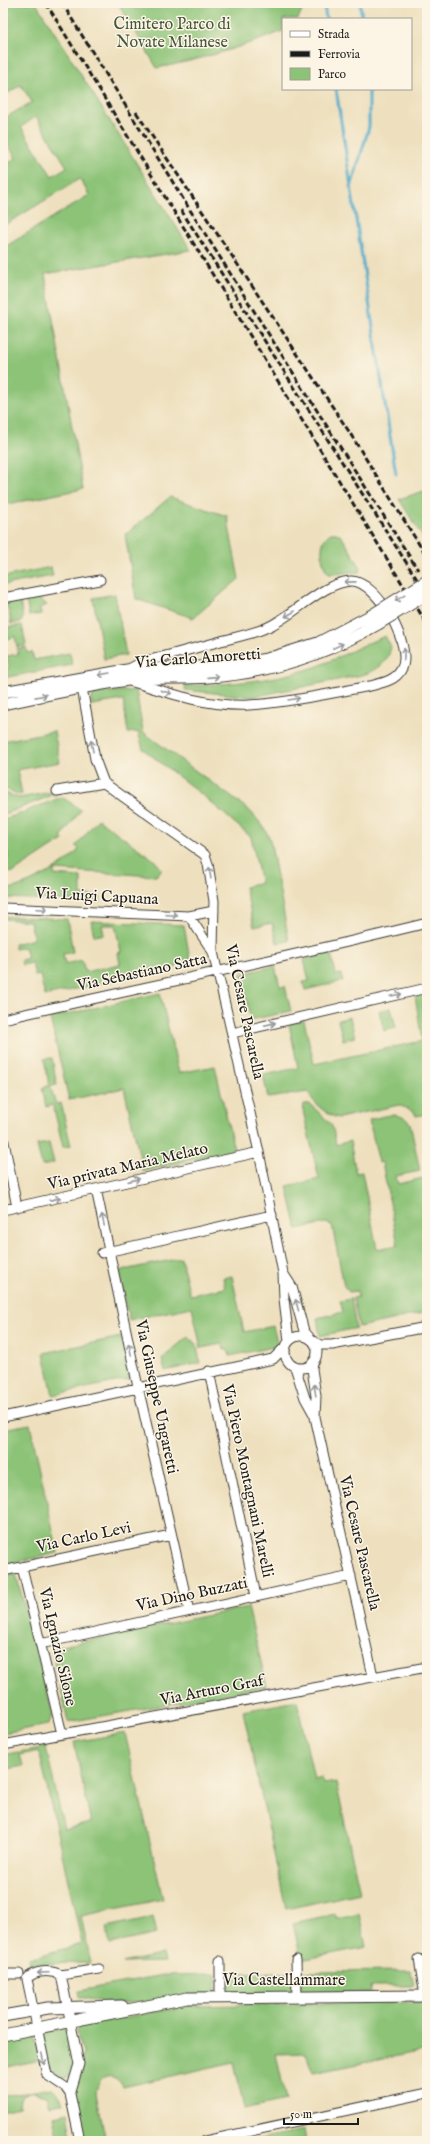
<svg xmlns="http://www.w3.org/2000/svg" width="430" height="2144" font-family="'IM FELL English',serif">
<style>
.green{fill:#8cc377;stroke:#54704a;fill-rule:evenodd}
.lines{fill:none;stroke-linecap:round;stroke-linejoin:round}
.stream{stroke:#4ca9ca;stroke-width:3}
.minor-casing{stroke:#3c3934;stroke-width:11}
.tertiary-casing{stroke:#3c3934;stroke-width:13}
.minor{stroke:#fff;stroke-width:9}
.tertiary{stroke:#fff;stroke-width:11}
.rail{stroke:#1c1c1c;stroke-width:3;stroke-dasharray:6 3;stroke-linecap:butt}
.tertiary-bridge-casing{stroke:#3c3934;stroke-width:13;stroke-linecap:butt}
.tertiary-bridge{stroke:#fff;stroke-width:11}
.oneway{stroke:#999}
.labels{text-anchor:middle;dominant-baseline:central;stroke-width:3;stroke-linejoin:round;paint-order:stroke}
.park-label{font-size:16px;fill:#43563c;stroke:#fcf5e5}
.street-label{font-size:16px;fill:#1c1c1c;stroke:#fcf5e5}
</style>
<rect width="100%" height="100%" fill="#fcf5e5"/>
<filter id="ink" filterUnits="userSpaceOnUse"><feTurbulence type="fractalNoise" baseFrequency=".025" numOctaves="2"/><feDisplacementMap in="SourceGraphic" scale="8" xChannelSelector="R" yChannelSelector="G"/><feConvolveMatrix kernelMatrix="1 2 1 2 8 2 1 2 1" color-interpolation-filters="sRGB"/></filter>
<filter id="wash" filterUnits="userSpaceOnUse"><feTurbulence type="fractalNoise" baseFrequency=".012" numOctaves="4" result="noise"/><feDisplacementMap in="SourceGraphic" scale="16" xChannelSelector="R" yChannelSelector="G"/><feGaussianBlur stdDeviation="0.9" result="paint"/><feColorMatrix in="noise" values="0 0 0 0 0 0 0 0 0 0 0 0 0 0 0 0 0 1.4 0 .05"/><feComposite in="paint" operator="in"/></filter>
<g filter="url(#wash)">
<rect width="100%" height="100%" fill="#eee0be"/>
<path class="green" d="M3 3H36L191 250 45 274 83 489 3 505V248L89 195 80 179 3 226V166L16 158 7 143 3 145V119L32 102 21 85 3 96V66L7 63 3 55ZM36 117 67 167 52 176 21 127Z
M118 3H305L298 19H283V31C242 47 200 60 157 68Z
M427 490V544L399 499Z
M170 497 227 516 239 579 193 618 136 599 125 535Z
M331 533H337L342 537 361 568 360 572C349 571 339 575 329 574 320 565 318 539 331 533Z
M51 567 53 576 3 585V577Z
M115 594 126 655 104 659 93 598Z
M39 598 47 605 40 608 41 614 29 616 26 600Z
M20 601 23 618 21 622 11 624 9 609 3 610V604Z
M22 625 26 645 17 647 15 637 6 639 4 628Z
M385 636 391 647C388 663 377 671 362 675L252 697 185 690V686C230 684 274 681 318 666 341 657 362 645 385 636Z
M26 647 27 653 32 652 34 660 70 653 72 665 3 678V670L9 668 7 656 18 654 17 649Z
M136 690 143 732 249 810 263 826 270 839 289 941 277 943 272 923 254 927 245 887 261 883 251 837 201 794 143 749 138 732 128 733 123 700 92 705 91 699 95 693Z
M54 731 60 762 17 770 22 794 20 795 3 788V741Z
M57 791 58 793 3 815V792L19 798Z
M62 797 81 810 61 837 63 840 14 872 7 873 6 868H3V859L8 858 3 833V820Z
M98 819 154 860 161 868V871L156 876 54 870V875L81 877V895L100 896V902L3 898V887L8 885 9 889C30 884 66 866 79 849L76 846Z
M3 916 67 919 73 952 63 954 65 964 82 960 85 972 120 964 118 953 121 952 115 925H102L104 934 94 936 91 921 184 925 190 959 184 965 45 996 40 975 35 976 32 963 22 965 21 960 28 958 25 947 15 949 14 944 34 939 30 921 3 919Z
M331 953 335 975 341 974 343 981 305 990 303 982 309 981 304 960Z
M275 966 280 987 285 986 291 1011 251 1020 241 974Z
M160 993 179 1073 215 1066 234 1150 143 1171 124 1088 69 1100 50 1018Z
M427 993V1114L416 1116 414 1112 399 1105 339 1118C327 1116 313 1103 308 1092L268 1098 263 1075 298 1068 289 1024 304 1020 314 1064 422 1041 415 995Z
M391 1008 396 1028 384 1031 379 1011Z
M350 1017 355 1037 343 1040 338 1020Z
M52 1058 57 1085 50 1086 56 1104 61 1103 71 1146 63 1147 53 1105 46 1107 42 1088 49 1085 44 1059Z
M304 1104H309C313 1106 330 1123 332 1126 334 1132 335 1139 336 1145L350 1141 356 1173 362 1172 377 1249 398 1245 382 1162 379 1163 369 1120C384 1116 399 1110 410 1123L420 1171 396 1176 398 1184 423 1178 427 1182V1312L359 1327 353 1298 358 1297 357 1291 349 1292 344 1286 332 1225 326 1223 297 1229 287 1186 319 1179 303 1111Z
M49 1143 54 1163 42 1166 37 1145Z
M181 1258 190 1295 225 1288 223 1278 232 1276 244 1332 273 1326 278 1346 230 1356 228 1349H224L222 1344 201 1348 192 1307 129 1320 119 1271Z
M351 1299 356 1328 320 1336 317 1318 343 1312 340 1301Z
M188 1336 197 1345 200 1363 165 1371 162 1359Z
M121 1337 130 1379 53 1395 44 1353Z
M30 1424 58 1553 3 1565V1429Z
M16 1574 53 1714 48 1725 3 1733V1577Z
M248 1607 267 1687 68 1722 52 1648Z
M297 1701 314 1779 322 1777 324 1784 336 1782 360 1893 286 1909 243 1711Z
M125 1733 163 1899 81 1916 91 1963 28 1964 29 1958 82 1944 39 1751 20 1755 23 1766 3 1770V1755L46 1747 64 1829 91 1823 74 1742Z
M335 1914 337 1919 359 1914 366 1947 301 1960 293 1923Z
M153 1917 157 1934 110 1944 106 1927Z
M163 1954 165 1962 122 1963Z
M411 1971 414 1986H371L372 1992 300 1993V1972Z
M292 1973 293 1993 226 1994 225 1974Z
M216 1974 217 1991 213 1994C170 1998 123 2010 80 1997L79 1991 162 1975Z
M427 2002V2050L314 2073 306 2053 276 2054 286 2100 244 2109 234 2062 123 2087C114 2070 98 2075 96 2093L106 2141H85L84 2139 75 2099V2089L81 2074 83 2052 76 2032 79 2026 186 2006Z
M68 2028 75 2062 71 2076 60 2079 50 2072 40 2034Z
M34 2035 40 2060 3 2068V2042Z
M52 2088 60 2095 63 2104 50 2106 47 2096C35 2096 35 2085 20 2098L19 2107 3 2111V2096Z
M68 2113 73 2141H59L54 2116Z
M304 2130 306 2141H249Z"/>
<g class="lines">
<path class="stream" d="M324 3 326 19
M360 3 362 19
M336 89 351 186
M369 89V127L351 187 396 474"/>
</g>
</g>
<g filter="url(#ink)">
<g class="lines">
<defs>
<path id="minor" d="M3 598 100 580
M127 670 142 662C168 656 195 648 221 641 236 637 253 634 268 627 294 615 324 582 351 581 377 580 415 648 401 670 395 681 381 683 370 686 331 693 288 703 249 705 208 707 168 693 130 681
M82 688 95 759 104 783 205 855 208 864 214 901 213 952 259 1152 283 1273 284 1299 289 1341
M57 791 104 783
M3 908 189 916 214 911
M189 916 213 952
M3 1019C144 987 286 958 427 923
M232 1033 427 988
M3 1137 17 1207
M96 1189 138 1387 189 1611
M3 1210 259 1152
M102 1253 272 1215
M283 1273 292 1287 304 1331 309 1337
M285 1352a16 16 0 1 1 32 0a16 16 0 1 1-32 0Z
M313 1341 320 1345H332L427 1327
M313 1362 312 1369 316 1396 315 1417 373 1676
M295 1367 305 1398 315 1416
M209 1371 256 1596
M3 1417 273 1359 285 1347
M22 1567 62 1734
M3 1571 171 1535
M40 1644 351 1576
M3 1745 427 1667
M419 1959 425 1996
M296 1960 297 1997
M3 1974H19
M61 1975 79 2064 70 2094 80 2141
M220 1997V1961
M70 2094 65 2087 47 2075 27 1979C34 1970 51 1970 61 1975L99 1969
M205 2141 427 2093"/>
<path id="tertiary" d="M3 692 127 670 221 666 267 659 318 643 372 615
M3 704C44 695 86 686 128 680 155 677 182 679 209 677 271 673 325 655 378 624
M3 2016 48 2008 122 2006
M3 2035 187 1998 427 1996"/>
</defs>
<use href="#minor" class="minor-casing"/>
<use href="#tertiary" class="tertiary-casing"/>
<use href="#minor" class="minor"/>
<use href="#tertiary" class="tertiary"/>
<path class="rail" d="M46 3 427 624
M62 3 190 210 418 570
M136 112 348 430 427 557
M181 210 427 595"/>
<defs>
<path id="tertiary-bridge" d="M372 615 427 581
M378 624 427 594"/>
</defs>
<use href="#tertiary-bridge" class="tertiary-bridge-casing"/>
<use href="#tertiary-bridge" class="tertiary-bridge"/>
</g>
<defs><path id="oneway-shaft" d="M-6 0H5M1.5-3L5.5 0L1.5 3" fill="none" stroke-width="1.6" stroke-linecap="round" stroke-linejoin="round"/></defs>
<g class="oneway">
<use href="#oneway-shaft" transform="translate(350 582) rotate(179)"/>
<use href="#oneway-shaft" transform="translate(400 598) rotate(148)"/>
<use href="#oneway-shaft" transform="translate(290 614) rotate(150)"/>
<use href="#oneway-shaft" transform="translate(338 646) rotate(-25)"/>
<use href="#oneway-shaft" transform="translate(404 654) rotate(-89)"/>
<use href="#oneway-shaft" transform="translate(104 674) rotate(170)"/>
<use href="#oneway-shaft" transform="translate(213 677) rotate(-4)"/>
<use href="#oneway-shaft" transform="translate(166 692) rotate(17)"/>
<use href="#oneway-shaft" transform="translate(41 696) rotate(-11)"/>
<use href="#oneway-shaft" transform="translate(294 699) rotate(-9)"/>
<use href="#oneway-shaft" transform="translate(92 746) rotate(-100)"/>
<use href="#oneway-shaft" transform="translate(210 873) rotate(-99)"/>
<use href="#oneway-shaft" transform="translate(42 909) rotate(3)"/>
<use href="#oneway-shaft" transform="translate(172 915) rotate(3)"/>
<use href="#oneway-shaft" transform="translate(396 995) rotate(-12)"/>
<use href="#oneway-shaft" transform="translate(270 1024) rotate(-13)"/>
<use href="#oneway-shaft" transform="translate(134 1180) rotate(-13)"/>
<use href="#oneway-shaft" transform="translate(55 1199) rotate(-13)"/>
<use href="#oneway-shaft" transform="translate(103 1220) rotate(-102)"/>
<use href="#oneway-shaft" transform="translate(297 1305) rotate(-105)"/>
<use href="#oneway-shaft" transform="translate(130 1349) rotate(-102)"/>
<use href="#oneway-shaft" transform="translate(315 1390) rotate(-98)"/>
<use href="#oneway-shaft" transform="translate(43 1973) rotate(178)"/>
<use href="#oneway-shaft" transform="translate(43 2059) rotate(78)"/>
</g>
</g>
<g class="labels">
<g class="park-label">
<text x="172" y="25">Cimitero Parco di<tspan x="172" dy="18">Novate Milanese</tspan></text>
</g>
<g class="street-label">
<text transform="translate(198 659) rotate(-4)">Via Carlo Amoretti</text>
<text transform="translate(97 897) rotate(3)">Via Luigi Capuana</text>
<text transform="translate(142 973) rotate(-12)">Via Sebastiano Satta</text>
<text transform="translate(244 1012) rotate(78)">Via Cesare Pascarella</text>
<text transform="translate(128 1167) rotate(-13)">Via privata Maria Melato</text>
<text transform="translate(156 1397) rotate(78)">Via Giuseppe Ungaretti</text>
<text transform="translate(247 1481) rotate(78)">Via Piero Montagnani Marelli</text>
<text transform="translate(84 1538) rotate(-12)">Via Carlo Levi</text>
<text transform="translate(359 1543) rotate(77)">Via Cesare Pascarella</text>
<text transform="translate(192 1595) rotate(-12)">Via Dino Buzzati</text>
<text transform="translate(57 1647) rotate(77)">Via Ignazio Silone</text>
<text transform="translate(212 1691) rotate(-11)">Via Arturo Graf</text>
<text x="284" y="1981">Via Castellammare</text>
</g>
</g>
<rect width="430" height="2144" fill="none" stroke="#fcf5e5" stroke-width="16"/>
<rect x="282" y="18" width="130" height="72" fill="#fcf5e5" stroke="#a29e95"/>
<rect x="290" y="31" width="20" height="6" fill="#ffffff" stroke="#a29e95"/>
<text x="318" y="38" font-size="12" fill="#1c1c1c">Strada</text>
<rect x="290" y="51" width="20" height="6" fill="#1c1c1c" stroke="#a29e95"/>
<text x="318" y="58" font-size="12" fill="#1c1c1c">Ferrovia</text>
<rect x="290" y="68" width="20" height="12" fill="#8cc377" stroke="#a29e95"/>
<text x="318" y="78" font-size="12" fill="#1c1c1c">Parco</text>
<path d="M284 2118v6h74v-6" fill="none" stroke="#1c1c1c" stroke-width="2"/>
<text x="290" y="2118" font-size="12" fill="#1c1c1c" stroke="#fcf5e5" stroke-width="3" paint-order="stroke">50 m</text>
</svg>
